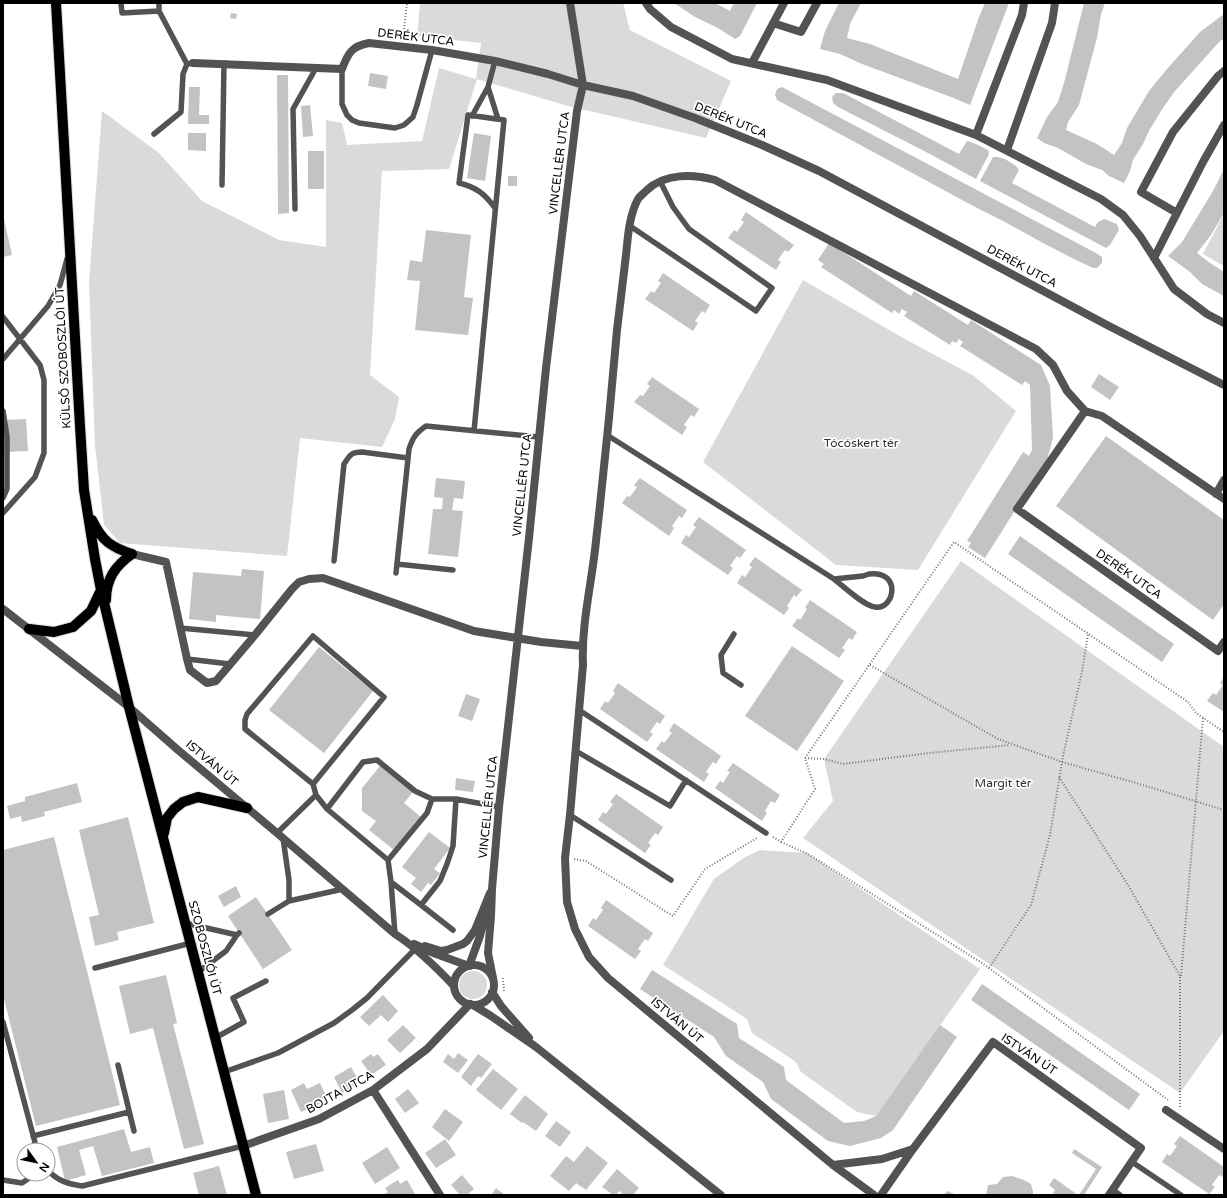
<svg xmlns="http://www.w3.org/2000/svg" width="1227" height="1198" font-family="'Varela Round',sans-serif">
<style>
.green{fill:#dadada}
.building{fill:#c3c3c3}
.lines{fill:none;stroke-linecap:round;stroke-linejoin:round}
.primary-casing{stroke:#dbdbdb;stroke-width:12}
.path{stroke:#757575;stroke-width:2;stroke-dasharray:1 2;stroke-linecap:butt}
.service{stroke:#535353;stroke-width:5.5}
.minor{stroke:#535353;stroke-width:8}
.tertiary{stroke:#535353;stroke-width:8}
.primary{stroke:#000;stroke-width:10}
.labels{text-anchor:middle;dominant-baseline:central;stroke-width:3.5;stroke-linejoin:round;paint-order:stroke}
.street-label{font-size:12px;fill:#000;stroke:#fff}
.park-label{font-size:12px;fill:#313131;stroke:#fff}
</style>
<rect width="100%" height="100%" fill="#fff"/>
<path class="green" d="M420 3H623L630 30 731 81 706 138 568 106 477 79 449 169 382 171 370 375 399 397 395 419 382 447 300 438 287 556 120 543 104 525 95 445 89 283 102 111 159 153 202 201 279 240 326 247V120L342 123 347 145 422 141 439 68 476 79 481 43 417 36Z
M1224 214V266L1203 254Z
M803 280 903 338 974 376 1016 411 918 570 836 565 703 462Z
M961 561 1224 747V1031L1180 1093 803 838 833 801 824 759Z
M760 850 807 853 980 969 876 1116 857 1112 801 1072 796 1062 752 1033 747 1019 663 965 714 879 745 857Z
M459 985a14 14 0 1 1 28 0a14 14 0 1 1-28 0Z"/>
<path class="building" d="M671 3H715L730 11 734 3H757L740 36 735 39 718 28 695 17 677 5Z
M839 3H861L850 24 847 38 870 44 958 79 979 17 985 3H1009L970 105 951 97 862 64 840 54 820 49 825 31Z
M1084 3H1105L1101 14 1097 38 1079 105 1068 122 1066 130 1097 144 1114 155 1122 143 1127 128 1149 91 1167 69 1200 32 1224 14V39L1220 41 1175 91 1163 108 1150 129 1143 144 1133 160 1130 171 1124 183 1109 176 1102 170 1086 164 1058 148 1044 143 1037 138 1047 117 1058 102 1064 83Z
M231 13 237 14 236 19 230 18Z
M370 73 388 76 386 89 368 86Z
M277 75H288L289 213 278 214Z
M189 87H200L199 115H209V124H188Z
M782 87 1096 253 1102 257V263L1097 268H1093L1072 258 1043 243 1005 222 977 208 777 100 775 95 777 89Z
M836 93H843L959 154 967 141 976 144 988 150 989 154 976 179 930 154 838 107 833 103 832 97Z
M310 105 313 136 303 137 301 106Z
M188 133H206V151L188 150Z
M474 133 491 136 485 181 467 178Z
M308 151H324V189H308Z
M993 157H998L1005 159 1016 166 1019 170 1012 183 1095 227 1098 222 1104 219 1117 224 1119 230 1110 245 1106 248 980 181Z
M1224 169V213L1211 235 1197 253 1210 263 1224 272V296L1202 284 1190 272 1168 256 1182 242 1213 191Z
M508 176H517V186H508Z
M746 212 794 245 788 252 785 250 778 260 781 262 776 270 728 238 734 230 737 232 744 222 741 220Z
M4 219 12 255 3 257V220Z
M426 230 471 235 464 297 473 298 468 335 415 330 420 281 407 280 410 260 422 262Z
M829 243 911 296 914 291 968 325 971 320 1041 365 1050 386 1053 438 1047 460 985 558 968 547 971 543 967 541 1023 452 1029 456 1032 450 1030 385 1025 381 1022 385 960 346 963 342 959 339 956 343 952 341 950 345 904 316 907 312 902 309 899 314 894 310 892 313 821 267 824 264 818 260Z
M663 273 710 305 705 313 702 311 695 321 698 323 693 331 645 299 651 291 654 293 661 283 658 281Z
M1099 374 1119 387 1110 400 1091 387Z
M652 377 699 409 694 417 691 415 684 425 687 427 682 435 634 402 640 395 643 396 650 386 647 384Z
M26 419 28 451 3 452V420Z
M1106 436 1224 520V604L1213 620 1056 506Z
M436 478 465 481 463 499 454 498 452 510 463 511 458 557 428 554 433 509H442L443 498 434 497Z
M640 478 687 510 682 518 679 516 672 526 674 528 669 536 622 503 627 496 630 497 637 487 634 485Z
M699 517 746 550 740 558 737 556 730 566 733 568 728 575 681 543 686 535 689 537 696 527 693 525Z
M1020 536 1174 644 1162 662 1008 554Z
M755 557 802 590 796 597 794 595 787 606 789 608 784 615 737 583 742 575 745 577 752 567 749 565Z
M242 569 264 571 260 619 216 615V622L189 619 193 572 241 576Z
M810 600 857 632 852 640 849 638 842 648 845 650 839 658 792 626 798 618 800 620 807 609 805 608Z
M792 646 844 681 797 751 745 716Z
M319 647 373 691 324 753 269 710Z
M1224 677V712L1207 701 1213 693 1216 695 1223 685 1220 683Z
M618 683 665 716 660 724 657 722 650 732 653 734 647 742 600 709 605 701 608 703 615 693 613 691Z
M466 694 480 699 472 721 458 716Z
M674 723 721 756 716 764 713 762 706 772 709 774 704 782 656 749 662 741 664 743 672 733 669 731Z
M733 763 780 795 775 803 771 801 765 811 767 813 762 821 715 788 720 781 723 783 730 772 727 771Z
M380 766 413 792 404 803 421 817 394 850 369 830 376 821 362 811V788Z
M456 778 475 781 473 792 455 790Z
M77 783 82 802 44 812 45 816 22 822 21 816 10 819 7 806 25 801V797Z
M616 794 663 827 658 835 655 833 648 843 651 845 645 853 598 820 603 812 606 814 613 804 610 802Z
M128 817 154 923 117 932 119 940 95 946 89 917 99 915 79 830Z
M429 832 450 848 434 869 440 873 431 885 428 883 421 892 411 884 416 878 402 867Z
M54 837 120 1105 36 1126 3 995V850Z
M236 886 241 897 224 907 218 896Z
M256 897 292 950 263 969 228 916Z
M606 900 653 933 648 941 645 939 638 949 641 951 635 959 588 926 593 918 596 920 603 910 601 908Z
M652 970 737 1024 739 1038 784 1067 786 1080 844 1123 864 1121 876 1116 940 1025 957 1037 893 1130 881 1138 850 1146 828 1141 771 1099 763 1082 726 1056 714 1037 640 989Z
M166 975 177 1023 173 1024 204 1144 184 1149 153 1028 130 1034 119 986Z
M982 984 1140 1094 1129 1110 971 1000Z
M383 995 398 1011 388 1022 381 1015 369 1026 360 1017Z
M403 1025 416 1038 400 1053 387 1040Z
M458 1053 468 1060 458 1073 443 1062 448 1054 454 1059Z
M371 1054 373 1057 378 1054 386 1065 371 1075 361 1061Z
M478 1054 492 1064 481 1078 478 1076 471 1086 461 1077Z
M351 1067 360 1083 342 1093 334 1077Z
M493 1069 518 1089 501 1110 476 1090Z
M304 1083 307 1089 320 1083 328 1100 301 1112 291 1090Z
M408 1089 419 1103 405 1113 395 1099Z
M284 1090 289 1119 268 1123 263 1094Z
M525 1095 548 1114 536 1131 523 1122 522 1123 510 1114Z
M445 1109 463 1122 449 1141 432 1127Z
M556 1121 571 1132 560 1147 545 1136Z
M124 1129 131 1152 150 1147 154 1163 102 1176 93 1146 79 1150 86 1175 65 1181 57 1147Z
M1180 1136 1224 1167V1173L1222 1177 1219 1175 1212 1185 1215 1187 1209 1194 1162 1162 1167 1154 1170 1156 1177 1146 1174 1144Z
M445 1139 456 1155 436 1168 425 1153Z
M316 1144 324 1171 294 1179 286 1152Z
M587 1146 608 1163 586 1190 576 1183 569 1191 550 1176 566 1156 574 1162Z
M387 1147 400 1168 375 1184 362 1163Z
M1074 1149 1102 1167 1084 1195H1079L1096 1169 1072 1153Z
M219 1166 227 1195H199L193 1173Z
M617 1169 639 1188 633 1195H620L622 1193 619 1191 616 1195H613L602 1187Z
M462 1175 474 1189 467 1195H460L451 1185Z
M1012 1176 1024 1180 1031 1184 1033 1192V1195H986L988 1185 997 1184 1003 1177Z
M1054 1178 1078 1195H1052L1055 1190 1049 1185Z
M398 1180 400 1184 407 1180 415 1194 413 1195H383L388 1192 385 1188Z
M496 1188 505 1195H491Z
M947 1191 957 1195H944Z"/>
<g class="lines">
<defs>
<path id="primary" d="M56 3 80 426 84 490 95 559 101 590 129 707 256 1195
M92 520C102 541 111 547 132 554
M106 600C106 579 115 566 132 554
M29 629 54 632 73 627 91 611 101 590
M164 833 167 818 174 809 183 802 198 797 247 808"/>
</defs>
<use href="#primary" class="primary-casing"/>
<path class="path" d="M403 38 407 3
M870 665 998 739 1062 762 1136 783 1224 810
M805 758 824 759 843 764 929 753 1010 745
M1059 777 1128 885 1180 976V1108
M773 837 781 842 815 789 805 758 954 542 1188 702 1196 713 1224 732
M781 842 808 854 982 963 1168 1100
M574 859 586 861 673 916 705 869 757 838
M989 968 1031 905 1050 835 1063 756 1082 672 1088 634
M1181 976 1203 718
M503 978 504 991"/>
<path class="service" d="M121 3 122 13 159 11
M159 3V11L187 64
M495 61 488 87 498 119
M342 69V104L347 115 352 120 359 123 395 128 404 125 413 117 417 105 432 50
M472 116 488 87
M154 134 181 112 183 74 187 64 193 63
M222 185 224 63
M295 209 293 109 316 68
M630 226 756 311 772 288 689 229 673 207 660 181
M3 317 40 365 44 380V453L35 477 3 513
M3 359 48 306 60 285 67 259
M3 411 7 437V489L3 498
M474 431 504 120 468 115 459 183C476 187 485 194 495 208
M607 435 834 579
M334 561 344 464C350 455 351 452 362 452L408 458
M397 564 453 570
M396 573 409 449C413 437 416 433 426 426L539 437
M869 574C902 570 895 610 875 607 864 606 843 586 834 579L863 576Z
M180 628 255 635
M734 634 721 655 723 673 741 685
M187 659 230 664
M579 710 766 833
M576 751 670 806 686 780
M316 795 327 809 363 762 377 760 415 791 432 799H456L499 807
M327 809 388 860 391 882 395 934
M570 815 671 880
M277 833 316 795 313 784 384 697 313 636 247 714 245 720V729L313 784
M283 838 289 880V901
M388 860 427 813 432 799
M391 882 421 905 440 881 447 864 453 846 456 799
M421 905 453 930
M268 914 289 901 343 889
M185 923 237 935
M95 968 191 943
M198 972 226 951 237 935 239 933
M3 1022 37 1150
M215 1038 244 1022 233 998 266 981
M118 1065 134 1131
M224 1072 278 1053 334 1023 352 1010 367 998 415 949
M33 1136 129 1112
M1132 1162 1181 1195
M48 1170C57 1181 69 1184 82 1186L243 1146
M3 1180 22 1183 35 1174
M1113 1190 1120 1195"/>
<path class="minor" d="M646 3 650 9 671 27 732 59 827 80 976 135 1101 199 1123 215 1140 236 1174 289 1207 314 1224 323
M773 23 801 32 817 3
M193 63 342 69C348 53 352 46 369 43L432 50 495 61 548 74 583 85 633 96 695 118 762 145 819 171 1107 325 1224 385
M752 63 784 3
M976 135 1022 15 1024 3
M1007 150 1052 23 1055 3
M1177 213 1141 192 1173 132 1218 76 1224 71
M1154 258 1203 162 1224 125
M1085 411 1017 509 1218 651 1224 642
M1216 494 1224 480
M132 554 166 562 187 659 190 670 207 683 216 681 255 635 292 589 299 582 309 579 323 578 474 631 541 642 582 646
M425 946 441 951 447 950 463 944 467 941 475 930 490 893
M469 966 480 936 485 915
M493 978 488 953 491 916 492 889 499 807 529 538 546 368 577 111 583 85 570 3
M373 1090 440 1195
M1166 1110 1224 1149
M243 1146 319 1119 373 1090 427 1049 470 1004
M833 1165 882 1159 913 1149 993 1042 1141 1148 1109 1195
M874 1195 833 1165 608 978 589 957 575 929 567 902 565 858 570 815 583 665C581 625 592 582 596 541 604 471 611 401 617 330 620 305 623 280 626 255 628 236 629 216 638 199 640 196 644 193 647 190 665 173 693 174 715 180L1036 349 1053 365 1067 391 1085 411 1102 416 1224 499
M881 1195 913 1149"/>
<path class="tertiary" d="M3 609 129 707 178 750 277 833 395 934C417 948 436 967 454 986
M414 944 436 954 469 966
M454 985a20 20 0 1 1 40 0a20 20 0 1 1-40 0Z
M492 992 501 1006 529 1038
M473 1005 491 1016 536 1047 721 1195"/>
<use href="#primary" class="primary"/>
</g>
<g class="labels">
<g class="street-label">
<text transform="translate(416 37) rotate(7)">DERÉK UTCA</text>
<text transform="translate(731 120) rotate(22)">DERÉK UTCA</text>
<text transform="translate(559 163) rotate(-83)">VINCELLÉR UTCA</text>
<text transform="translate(1022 266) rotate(28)">DERÉK UTCA</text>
<text transform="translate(63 358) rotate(-93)">KÜLSŐ SZOBOSZLÓI ÚT</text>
<text transform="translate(522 485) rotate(-84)">VINCELLÉR UTCA</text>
<text transform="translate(1129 574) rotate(35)">DERÉK UTCA</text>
<text transform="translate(212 763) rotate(40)">ISTVÁN ÚT</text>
<text transform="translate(488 807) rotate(-84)">VINCELLÉR UTCA</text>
<text transform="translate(205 948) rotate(75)">SZOBOSZLÓI ÚT</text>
<text transform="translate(677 1020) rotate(40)">ISTVÁN ÚT</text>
<text transform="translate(1029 1054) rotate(34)">ISTVÁN ÚT</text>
<text transform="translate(340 1092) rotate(-29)">BOJTA UTCA</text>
</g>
<g class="park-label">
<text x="861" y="443">Tócóskert tér</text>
<text x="1003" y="783">Margit tér</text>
</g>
</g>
<rect width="1227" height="1198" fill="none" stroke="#000000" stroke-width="8"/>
<g transform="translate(36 1162) rotate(123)"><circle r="19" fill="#ffffff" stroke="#999999"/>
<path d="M0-3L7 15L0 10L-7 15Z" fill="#000000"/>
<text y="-6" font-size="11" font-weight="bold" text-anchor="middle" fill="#000000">N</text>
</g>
</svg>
